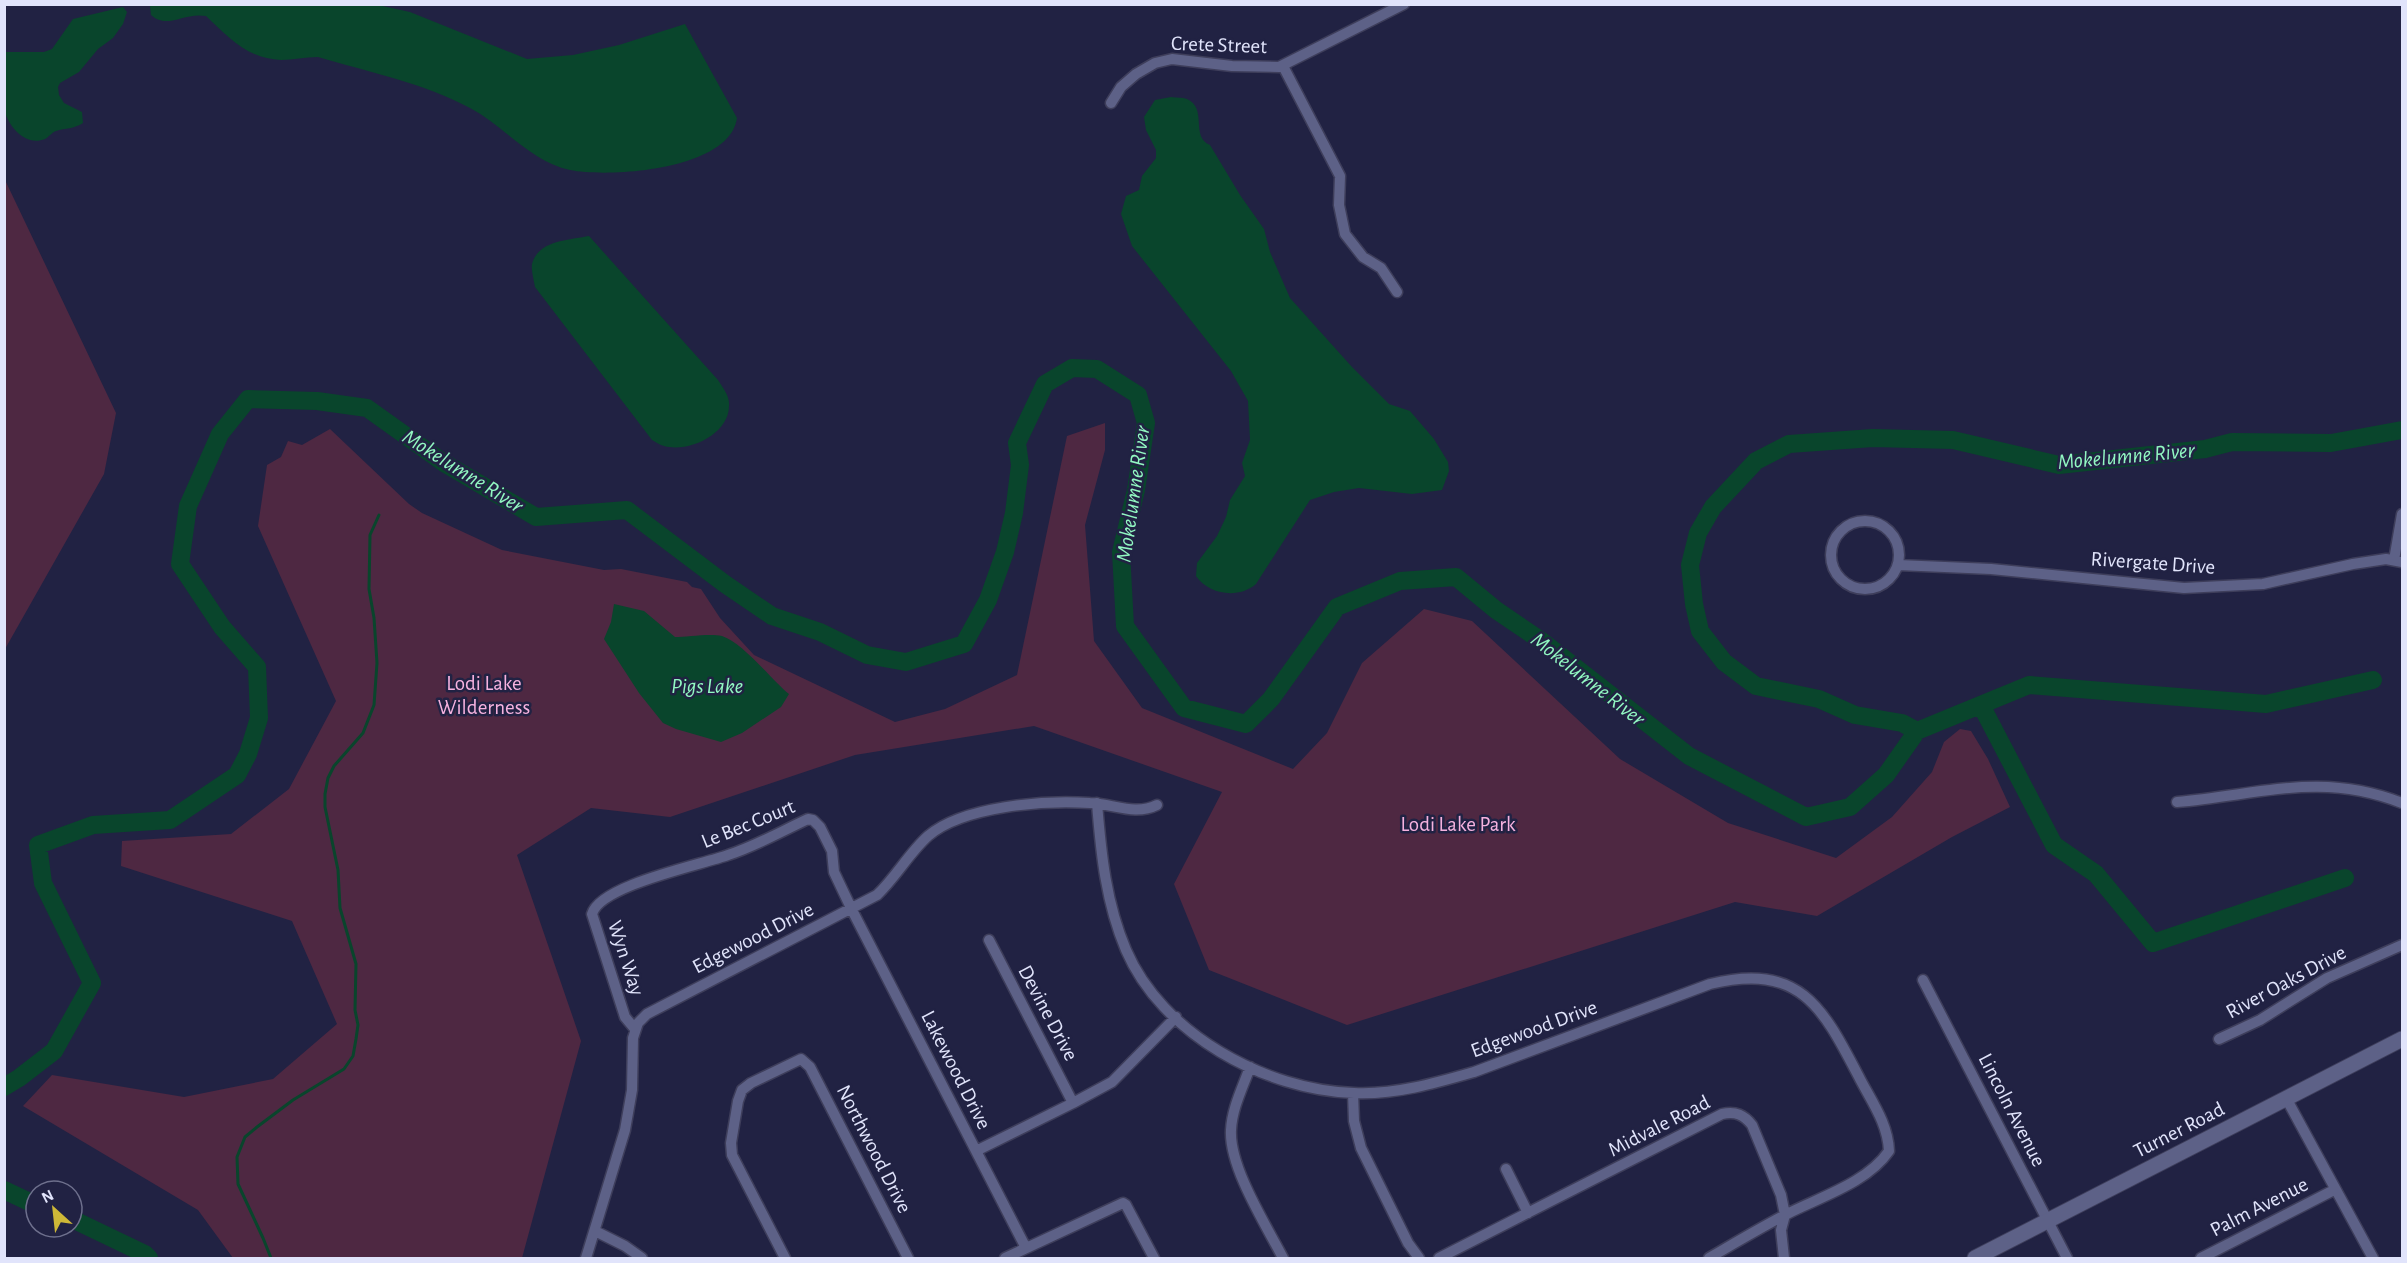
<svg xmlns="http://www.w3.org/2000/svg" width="2407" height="1263" font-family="'Alegreya Sans',sans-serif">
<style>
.green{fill:#4e2842}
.water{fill:#09452c}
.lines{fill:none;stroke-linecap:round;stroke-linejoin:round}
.stream{stroke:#09452c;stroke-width:3}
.river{stroke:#09452c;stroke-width:18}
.minor-casing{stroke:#3e3e5b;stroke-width:13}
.secondary-casing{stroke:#3e3e5b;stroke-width:17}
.minor{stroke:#5d6187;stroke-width:10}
.secondary{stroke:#5d6187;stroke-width:15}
.labels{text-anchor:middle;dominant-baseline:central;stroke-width:5;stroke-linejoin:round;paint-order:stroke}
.street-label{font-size:21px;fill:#e1e4fb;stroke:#212243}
.park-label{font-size:21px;fill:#f6b2df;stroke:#212243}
.water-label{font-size:22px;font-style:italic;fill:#92f8c2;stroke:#212243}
</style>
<rect width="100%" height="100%" fill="#212243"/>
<path class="green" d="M5 180 116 413 104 474 5 649Z
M1105 423V450L1085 525 1094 641 1142 708 1293 769 1327 733 1362 663 1424 609 1472 621 1620 759 1728 823 1836 858 1892 817 1932 772 1944 742 1960 729 1971 731 1988 759 2010 807 1952 837 1817 916 1735 902 1347 1025 1209 970 1174 884 1222 792 1034 726 855 755 670 817 591 808 517 855 581 1041 522 1258H233L198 1210 23 1106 52 1075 184 1097 273 1079 337 1024 292 921 121 866 122 841 231 834 289 789 336 701 258 526 267 465 281 457 288 441 302 445 330 429 409 504 422 513 502 550 604 570 621 569 687 582 692 587 701 589 720 618 754 655 895 722 945 709 1017 675 1067 436Z"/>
<path class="water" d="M153 5H378L410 12 527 59 573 55 619 45 685 24 737 118C730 170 610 178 570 170 531 162 504 126 470 108 423 83 369 72 318 57 305 57 293 60 281 60 248 59 228 37 206 16 183 12 168 30 151 15L150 6Z
M123 7 127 12 123 24 113 38 98 49 79 72 60 83 58 87 59 95 64 103 82 112 83 123C74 129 65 128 56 131 51 133 49 137 45 139 25 147 8 126 4 109 1 91 4 70 5 52H44L52 49 73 19Z
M1171 97C1176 98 1182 97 1187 99 1208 108 1190 137 1210 145L1240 195 1264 229 1270 252 1290 298 1352 367 1389 404 1410 411 1434 439 1448 462 1449 471 1442 490 1412 494 1359 488 1334 492 1310 500 1256 584C1239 599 1209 595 1196 576L1197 563 1217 536 1226 517 1230 500 1245 476 1242 463 1250 440 1248 401 1231 371 1132 246 1121 214 1126 196 1139 190 1142 176 1156 158V150L1146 130 1144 117 1155 100Z
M589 236 718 380C723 388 730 396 729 406 729 434 689 453 664 446 660 445 656 442 652 440L535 287C534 281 531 270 532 264 538 240 570 240 589 236Z
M614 604 644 611 675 637C687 637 710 633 722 636 742 642 772 680 789 694L781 707 742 733 721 742 676 729 663 723 639 693 604 639 611 622Z"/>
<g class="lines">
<path class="stream" d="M271 1258 263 1238 238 1184 237 1157 245 1137 257 1127 293 1100 344 1069 353 1056 356 1039 358 1025 355 1010 356 964 340 908 338 870 325 807V794L328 778 334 766 363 733 374 705 377 663 374 618 369 589 370 535 379 515"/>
<path class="river" d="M1981 705 2054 845 2096 874 2153 943 2345 878
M1917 731 2029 685 2266 704 2373 680
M4 1087 19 1078 54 1051 92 983 43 883 38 845 93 825 170 820 237 775 248 754 259 718 257 667 222 627 180 564 188 506 220 434 248 399 317 401 367 408 444 463 536 517 627 510 725 584 772 616 820 632 867 655 906 662 964 644 988 600 1005 552 1014 513 1020 465 1017 443 1045 384 1072 368 1097 369 1138 395 1146 423 1136 490 1121 552 1125 626 1184 708 1246 724 1271 699 1337 607 1400 581 1456 577 1496 610 1543 642 1689 756 1806 817 1850 807 1886 775 1917 731 1902 723 1855 715 1819 699 1756 686 1724 662 1700 631 1694 604 1690 565 1698 533 1713 507 1756 461 1789 444 1873 438 1953 440 2059 465 2205 449 2232 442 2331 443 2402 430
M4 1190 36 1205
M72 1219 145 1254 149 1258"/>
<defs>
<path id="minor" d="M1283 66 1340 176 1339 205 1345 234 1363 257 1381 268 1397 292
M1111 103 1121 87 1136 74 1155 63 1172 59 1232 66 1279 67 1404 4
M1831 555a34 34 0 1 1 68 0a34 34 0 1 1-68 0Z
M2394 560 2402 514
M1898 565 1991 569 2184 588 2263 584 2353 564 2386 559 2402 562
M2177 802C2260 795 2320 771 2402 803
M1097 803C1101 854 1106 903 1126 950 1162 1034 1265 1090 1354 1093 1395 1095 1436 1083 1474 1072L1710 984C1801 962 1823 1008 1860 1079 1872 1102 1888 1124 1889 1151 1867 1183 1820 1197 1787 1214 1760 1228 1735 1243 1709 1258
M989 940 1073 1103
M1923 980 2067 1258
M635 1029 625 1017 592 914C600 885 701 865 728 855 756 846 782 831 808 819L813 820 820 827 832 851 834 872 852 910 1026 1248
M2219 1039 2260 1020 2327 978 2402 945
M1250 1067C1243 1087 1232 1108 1231 1130 1229 1167 1266 1225 1283 1258
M1353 1093 1354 1121 1361 1148 1408 1243 1419 1258
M2286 1098 2373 1258
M976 1151 1073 1103 1112 1082 1176 1017
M1506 1169 1528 1213
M595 1231 625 1246 642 1258
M586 1258 625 1130 632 1090 633 1038 638 1023 647 1014 877 895C896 877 909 853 928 836 963 806 1045 800 1090 803 1114 804 1135 816 1157 805
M785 1258 732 1155 731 1143 738 1101 742 1090 751 1083 801 1059 810 1067 908 1258
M1005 1258 1123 1203 1126 1205 1154 1258
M1439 1258 1722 1114C1736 1111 1744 1115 1752 1125L1781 1195 1785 1215 1781 1230 1784 1258
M2201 1258 2334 1190"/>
<path id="secondary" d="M1975 1258 2402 1039"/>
</defs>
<use href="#minor" class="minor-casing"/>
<use href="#secondary" class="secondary-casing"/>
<use href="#minor" class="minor"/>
<use href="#secondary" class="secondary"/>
</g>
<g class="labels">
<g class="street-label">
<text transform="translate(1219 45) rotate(2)">Crete Street</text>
<text transform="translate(2153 563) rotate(4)">Rivergate Drive</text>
<text transform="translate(748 824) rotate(-22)">Le Bec Court</text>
<text transform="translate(753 938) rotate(-27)">Edgewood Drive</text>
<text transform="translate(626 958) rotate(72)">Wyn Way</text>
<text transform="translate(2286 982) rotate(-28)">River Oaks Drive</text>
<text transform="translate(1048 1013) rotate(62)">Devine Drive</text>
<text transform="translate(1534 1029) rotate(-20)">Edgewood Drive</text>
<text transform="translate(956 1070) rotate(63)">Lakewood Drive</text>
<text transform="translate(2012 1110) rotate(63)">Lincoln Avenue</text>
<text transform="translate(1659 1126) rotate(-27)">Midvale Road</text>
<text transform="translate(2179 1130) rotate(-27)">Turner Road</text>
<text transform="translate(874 1149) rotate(63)">Northwood Drive</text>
<text transform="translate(2259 1207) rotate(-27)">Palm Avenue</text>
</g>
<g class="park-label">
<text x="484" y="683">Lodi Lake<tspan x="484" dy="24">Wilderness</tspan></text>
<text x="1458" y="824">Lodi Lake Park</text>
</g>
<g class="water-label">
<text transform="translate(2126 456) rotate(-5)">Mokelumne River</text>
<text transform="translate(463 471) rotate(32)">Mokelumne River</text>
<text transform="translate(1133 494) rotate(-82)">Mokelumne River</text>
<text transform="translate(1588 679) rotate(38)">Mokelumne River</text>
<text x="707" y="686">Pigs Lake</text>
</g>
</g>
<rect width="2407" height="1263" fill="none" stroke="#e1e4fb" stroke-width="12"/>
<g transform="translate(54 1209) rotate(333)"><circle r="28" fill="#212243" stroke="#6e708d" stroke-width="1.5"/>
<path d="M0-4.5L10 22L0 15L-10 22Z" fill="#ceb837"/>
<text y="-9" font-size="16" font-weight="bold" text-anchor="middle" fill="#e1e4fb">N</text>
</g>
</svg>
